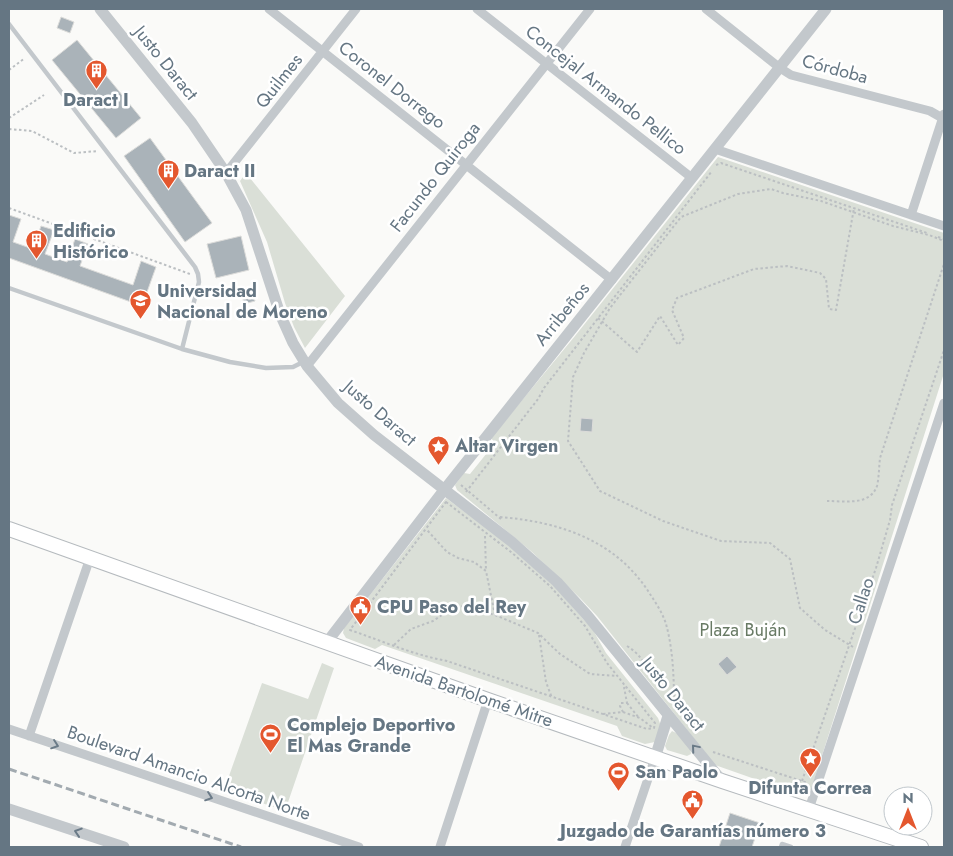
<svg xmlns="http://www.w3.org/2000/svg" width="953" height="856" font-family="Jost,sans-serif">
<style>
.green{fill:#dadfd7}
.building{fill:#aab3b9;stroke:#dcdcda}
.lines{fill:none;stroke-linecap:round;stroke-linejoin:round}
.primary-casing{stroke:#b5babe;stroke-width:16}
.path{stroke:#bbbfc2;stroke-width:2;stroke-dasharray:2.5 2.5;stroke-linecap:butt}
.service{stroke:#c3c8cc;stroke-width:4.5}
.minor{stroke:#c3c8cc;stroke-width:9}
.tertiary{stroke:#c3c8cc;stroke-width:11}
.primary{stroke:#fff;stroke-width:14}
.rail{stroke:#a2aab0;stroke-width:3;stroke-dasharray:8 4;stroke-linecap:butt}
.oneway{stroke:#6a7a87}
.labels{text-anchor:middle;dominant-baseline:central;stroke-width:5;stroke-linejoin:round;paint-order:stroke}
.street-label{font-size:18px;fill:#657683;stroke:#fff}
.poi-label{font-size:18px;font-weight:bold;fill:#657683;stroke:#fff;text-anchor:start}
.park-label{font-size:18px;fill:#687a64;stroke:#fff}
</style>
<rect width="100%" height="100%" fill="#fafaf8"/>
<path class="green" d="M718 157 944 233V373L811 790 803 796 715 765 597 616 580 598 532 552 457 490 455 485 464 473 470 474 495 443 491 438 575 336Z
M246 173 345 296 305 348 294 327 285 303 267 242 240 181Z
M446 498 505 542 555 587 593 630 606 653 658 718 661 726 655 742 645 744 622 736 617 726 382 645 375 649 346 638 343 633 344 628Z
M322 663 334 668 285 811 224 790 262 683 308 699Z
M672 731C680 734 691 745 691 754L687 756 667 750 665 746 669 735Z"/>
<path class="building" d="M61 17 74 22 70 33 57 28Z
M77 40 141 118 116 138 52 60Z
M150 138 212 223 185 242 124 156Z
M9 215 21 219 13 242 33 249 41 226 54 230 45 254 67 262 75 239 88 244 80 266 133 285 141 261 156 267 142 306 9 258Z
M241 236 249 270 216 278 207 244Z
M252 289 255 301 244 304 241 292Z
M581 418 593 419 592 432 580 431Z
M727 656 737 667 727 675 718 664Z
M730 813 760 823 752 847H719Z"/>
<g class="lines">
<defs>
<path id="primary" d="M9 529 488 700 722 781 921 847"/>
</defs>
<use href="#primary" class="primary-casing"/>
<path class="path" d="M9 70 25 58
M9 118 44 95
M9 129 32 131 74 153 98 151
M716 165 721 163 927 233
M9 208 190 274
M938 237 944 239
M598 318 637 352 660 316 678 345 684 338 672 310 677 298 754 269 787 266 820 273 826 279 829 309 836 310 854 208
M461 485 501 519
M466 492 538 399 544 388 712 171
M827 501C844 501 870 506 877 486 879 478 879 466 880 458L944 264
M446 502 511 552 550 586 585 626 607 663 655 723 654 728 647 729 447 661C414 655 382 641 350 630Z
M500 517C560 522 616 540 650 594 656 603 663 614 666 624 673 649 674 678 674 704
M485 536 486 571
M495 615 538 633 560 654 590 674 617 676
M539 635 546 682 552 698
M394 645 411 629 433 621 457 605 495 615 486 571 474 562 458 558 447 552 427 530
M627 646C641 655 643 661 650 675
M853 647 825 630 800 608 790 559 770 543 721 541 663 521 600 491 568 441 573 377 584 353 610 308 681 217 738 194 771 189 783 193 821 201 893 226 929 235 944 241
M627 703 639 718
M623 712 640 718 653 728
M603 714 623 712 620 706 621 703H627L624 687
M713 752 808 783
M802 781 876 568 890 520 892 505 944 350"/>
<path class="service" d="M9 24 195 267 198 274 199 282 182 349
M9 288 182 349 230 362 266 368 293 367 303 362
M781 847 782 844 791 847"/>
<path class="minor" d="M269 9 612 280
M477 9 692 178
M706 9 780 68 791 75 930 111 944 119
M715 149 944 226
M226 173 356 9
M911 215 944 114
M307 366 590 9
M9 729 359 847
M29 736 90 558
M809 809 944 403
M440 847 488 700
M625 847 655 758"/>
<path class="tertiary" d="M100 9 192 123 226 173 246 210 280 314 293 343 307 366 338 403 374 435 512 542 557 582 587 615 722 781
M327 642 444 490 826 9
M655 758 668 716
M9 809 124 847"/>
<use href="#primary" class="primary"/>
<path class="rail" d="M9 769 241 847"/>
</g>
<defs><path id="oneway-chevron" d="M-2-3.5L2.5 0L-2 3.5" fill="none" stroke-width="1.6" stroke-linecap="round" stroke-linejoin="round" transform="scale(1.25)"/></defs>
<g class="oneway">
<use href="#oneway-chevron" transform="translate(55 745) rotate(19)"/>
<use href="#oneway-chevron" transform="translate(695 748) rotate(-130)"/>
<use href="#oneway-chevron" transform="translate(209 797) rotate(19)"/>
<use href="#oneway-chevron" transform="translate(78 832) rotate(-162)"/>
</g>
<defs>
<symbol id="building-pin" viewBox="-11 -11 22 30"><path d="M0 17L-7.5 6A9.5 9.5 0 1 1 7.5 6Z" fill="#e4572e" stroke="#fff"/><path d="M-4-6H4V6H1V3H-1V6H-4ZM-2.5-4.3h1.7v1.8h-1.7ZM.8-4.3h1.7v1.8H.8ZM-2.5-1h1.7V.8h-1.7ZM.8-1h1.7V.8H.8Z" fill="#fff"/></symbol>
<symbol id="university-pin" viewBox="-11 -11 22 30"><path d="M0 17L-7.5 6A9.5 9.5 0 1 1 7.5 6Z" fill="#e4572e" stroke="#fff"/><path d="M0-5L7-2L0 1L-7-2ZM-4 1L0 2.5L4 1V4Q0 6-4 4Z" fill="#fff"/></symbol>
<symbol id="sight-pin" viewBox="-11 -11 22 30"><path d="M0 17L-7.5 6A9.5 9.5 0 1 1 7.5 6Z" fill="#e4572e" stroke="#fff"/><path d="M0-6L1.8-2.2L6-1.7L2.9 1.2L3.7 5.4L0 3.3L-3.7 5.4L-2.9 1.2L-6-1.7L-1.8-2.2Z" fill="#fff"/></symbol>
<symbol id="civic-pin" viewBox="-11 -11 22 30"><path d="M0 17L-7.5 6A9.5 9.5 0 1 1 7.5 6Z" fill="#e4572e" stroke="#fff"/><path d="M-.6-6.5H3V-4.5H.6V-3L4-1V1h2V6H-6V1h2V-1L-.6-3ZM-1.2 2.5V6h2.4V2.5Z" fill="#fff"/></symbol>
<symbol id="stadium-pin" viewBox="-11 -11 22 30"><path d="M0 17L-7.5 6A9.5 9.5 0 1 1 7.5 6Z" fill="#e4572e" stroke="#fff"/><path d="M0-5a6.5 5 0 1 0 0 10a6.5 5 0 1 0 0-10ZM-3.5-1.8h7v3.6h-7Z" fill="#fff"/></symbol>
</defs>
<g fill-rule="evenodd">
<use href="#building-pin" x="84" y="58" width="25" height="34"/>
<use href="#building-pin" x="156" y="158" width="25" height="34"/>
<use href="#building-pin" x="24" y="228" width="25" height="34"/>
<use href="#university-pin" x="128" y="288" width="25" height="34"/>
<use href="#sight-pin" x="426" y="434" width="25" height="34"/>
<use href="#civic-pin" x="348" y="594" width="25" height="34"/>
<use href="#stadium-pin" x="258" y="722" width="25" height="34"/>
<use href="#sight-pin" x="798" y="746" width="25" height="34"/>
<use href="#stadium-pin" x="606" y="760" width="25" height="34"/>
<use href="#civic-pin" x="680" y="788" width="25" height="34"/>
</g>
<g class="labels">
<g class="street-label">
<text transform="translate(166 63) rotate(51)">Justo Daract</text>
<text transform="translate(835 69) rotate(15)">Córdoba</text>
<text transform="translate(279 81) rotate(-52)">Quilmes</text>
<text transform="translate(392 85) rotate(38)">Coronel Dorrego</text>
<text transform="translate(606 90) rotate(38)">Concejal Armando Pellico</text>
<text transform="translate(435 177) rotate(-52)">Facundo Quiroga</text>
<text transform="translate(562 314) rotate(-51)">Arribeños</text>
<text transform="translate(380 413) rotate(41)">Justo Daract</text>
<text transform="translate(861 601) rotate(-72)">Callao</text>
<text transform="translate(464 691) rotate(19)">Avenida Bartolomé Mitre</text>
<text transform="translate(673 694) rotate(51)">Justo Daract</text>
<text transform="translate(189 773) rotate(19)">Boulevard Amancio Alcorta Norte</text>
</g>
<g class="poi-label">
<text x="96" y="100" text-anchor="middle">Daract I</text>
<text x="184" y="171">Daract II</text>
<text x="53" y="231">Edificio<tspan x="53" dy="21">Histórico</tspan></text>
<text x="157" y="291">Universidad<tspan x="157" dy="21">Nacional de Moreno</tspan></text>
<text x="455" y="446">Altar Virgen</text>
<text x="377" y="607">CPU Paso del Rey</text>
<text x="287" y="725">Complejo Deportivo<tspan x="287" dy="21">El Mas Grande</tspan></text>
<text x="635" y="772">San Paolo</text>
<text x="810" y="788" text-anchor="middle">Difunta Correa</text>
<text x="693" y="831" text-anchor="middle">Juzgado de Garantías número 3</text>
</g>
<g class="park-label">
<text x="743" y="630">Plaza Buján</text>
</g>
</g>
<rect width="953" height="856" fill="none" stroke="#657683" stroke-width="20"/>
<g transform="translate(908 811)"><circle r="24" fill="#ffffff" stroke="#c1c8cd"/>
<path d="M0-4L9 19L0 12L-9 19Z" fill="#e4572e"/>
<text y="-8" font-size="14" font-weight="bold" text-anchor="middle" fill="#657683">N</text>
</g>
</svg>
